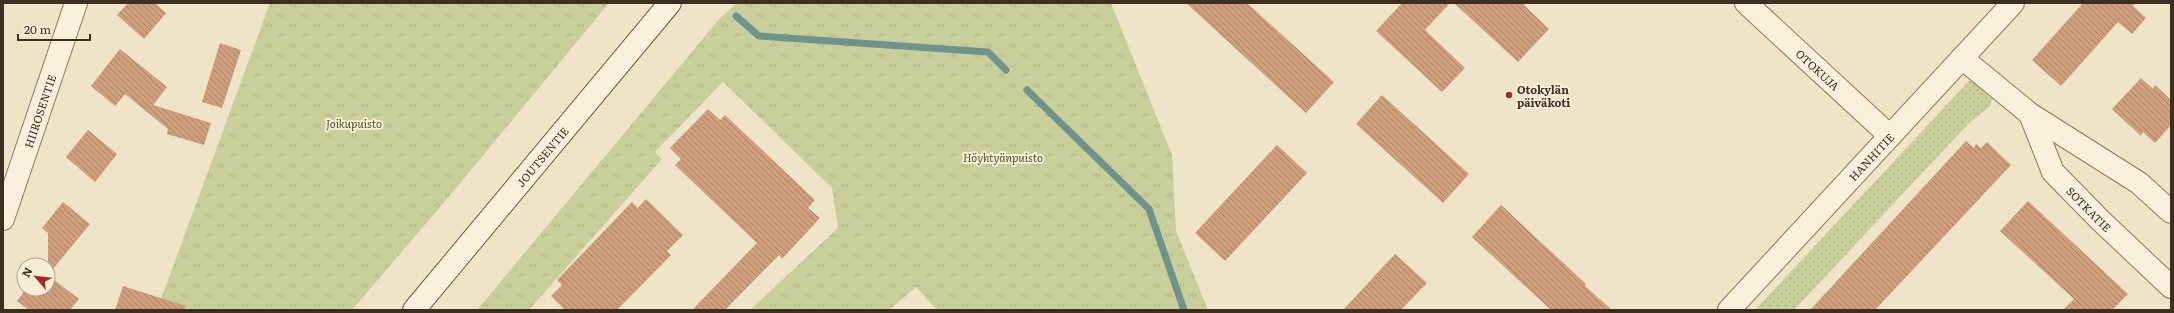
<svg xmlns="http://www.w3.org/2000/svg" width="2174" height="313" font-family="Literata,serif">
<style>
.grass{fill:url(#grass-dots)}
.park{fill:url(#park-tufts)}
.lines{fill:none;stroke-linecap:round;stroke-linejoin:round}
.stream{stroke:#6f938a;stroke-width:7}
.building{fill:url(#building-back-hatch)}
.minor-casing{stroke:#8d765c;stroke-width:24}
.secondary-casing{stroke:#6f573f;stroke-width:24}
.minor{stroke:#faf1dc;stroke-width:22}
.secondary{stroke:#faf1dc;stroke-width:22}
.poi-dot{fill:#9e2a2b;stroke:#f7eed8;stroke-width:1.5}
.labels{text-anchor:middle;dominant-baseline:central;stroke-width:4;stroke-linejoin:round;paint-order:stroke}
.street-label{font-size:11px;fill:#3d2e20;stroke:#f7eed8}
.poi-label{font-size:11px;font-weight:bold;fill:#3d2e20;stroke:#f7eed8;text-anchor:start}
.park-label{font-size:11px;font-style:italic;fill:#4d5a26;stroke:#f7eed8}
</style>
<defs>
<pattern id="grass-dots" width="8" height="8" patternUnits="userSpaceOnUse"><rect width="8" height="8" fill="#c9cf9b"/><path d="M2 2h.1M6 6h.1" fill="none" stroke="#aeb285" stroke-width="1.8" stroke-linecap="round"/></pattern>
<pattern id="park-tufts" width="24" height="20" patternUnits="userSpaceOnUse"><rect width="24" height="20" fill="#c9cf9b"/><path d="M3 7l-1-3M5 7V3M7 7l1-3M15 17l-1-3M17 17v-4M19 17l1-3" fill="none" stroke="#aeb285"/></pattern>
<pattern id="building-back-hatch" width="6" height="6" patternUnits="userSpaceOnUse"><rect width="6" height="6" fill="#cf9f7d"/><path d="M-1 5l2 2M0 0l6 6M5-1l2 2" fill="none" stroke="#a98266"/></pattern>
</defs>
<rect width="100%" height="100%" fill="#f0e4c8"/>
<path class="grass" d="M1969 81 1974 82 1992 99 1990 106 1969 123 1794 310H1755Z"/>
<path class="park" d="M270 3H609L447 199 352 310H157Z
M737 3H1111L1172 155 1176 231 1208 310H937L916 287 889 310H750L838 228 832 188 723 82 655 152 662 159 529 310H477L720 18Z"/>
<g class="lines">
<path class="stream" d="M736 16 759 36 988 52 1006 70
M1027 90 1149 209 1184 310"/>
</g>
<path class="building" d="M128 3H155L166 13 144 39 117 15Z
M1186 3H1247L1334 82 1306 113Z
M1402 3H1450L1425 30 1465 68 1442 92 1376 31Z
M1454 3H1522L1549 29 1518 62Z
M2083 3H2135L2133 6 2146 18 2132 34 2118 22 2061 86 2032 60Z
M220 43 241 50 222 108 202 102Z
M120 49 167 87 153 105 211 123 204 145 167 134 168 129 125 94 115 106 91 86Z
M2141 78 2153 89 2155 85 2171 100V125L2155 143 2143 132 2141 136 2112 109Z
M1382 95 1469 174 1443 203 1356 124Z
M708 109 720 120 725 115 815 200 808 208 820 218 782 259 779 255 725 310H692L757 243 675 165 681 159 670 148Z
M88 130 117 154 95 182 66 157Z
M1966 141 1974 148 1976 144 1981 148 1987 142 2011 165 1875 310H1810Z
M1277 145 1307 173 1225 261 1195 233Z
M646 199 683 235 667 251 671 255 617 310H565L551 296 562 285 557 280 632 202 638 208Z
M2028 201 2128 294 2112 310H2063L2074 299 2000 231Z
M63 202 90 224 48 275 79 299 70 310H29L17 301 26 289H48V233L42 228Z
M1501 205 1586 284 1585 286 1612 310H1551L1472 237Z
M1395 254 1427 283 1401 310H1343Z
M123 286 186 306 185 310H115Z"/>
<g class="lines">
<defs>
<g id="minor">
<path id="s1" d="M1746 3 1890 136"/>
<path d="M1962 58 2030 114 2139 183 2171 212"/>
<path id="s2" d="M2030 114 2053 172 2100 220 2171 287"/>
<path id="s3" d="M3 219 76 3"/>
<path id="s4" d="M1729 310 2013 3"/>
</g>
<g id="secondary">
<path id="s5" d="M414 310 670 3"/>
</g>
</defs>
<use href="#minor" class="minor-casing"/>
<use href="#secondary" class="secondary-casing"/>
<use href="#minor" class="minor"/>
<use href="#secondary" class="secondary"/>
</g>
<circle class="poi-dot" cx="1509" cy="95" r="4"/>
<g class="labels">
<g class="street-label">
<text stroke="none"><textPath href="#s1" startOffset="98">OTOKUJA</textPath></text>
<text stroke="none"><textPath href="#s3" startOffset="114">HIIROSENTIE</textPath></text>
<text stroke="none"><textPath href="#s4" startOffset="209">HANHITIE</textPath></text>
<text stroke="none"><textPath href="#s5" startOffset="200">JOUTSENTIE</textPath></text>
<text stroke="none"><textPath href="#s2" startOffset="114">SOTKATIE</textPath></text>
</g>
<g class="poi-label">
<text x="1517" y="89">Otokylän<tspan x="1517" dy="13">päiväkoti</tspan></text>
</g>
<g class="park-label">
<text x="354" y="123">Joikupuisto</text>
<text x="1003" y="157">Höyhtyänpuisto</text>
</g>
</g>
<rect width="2174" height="313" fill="none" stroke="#3d2e20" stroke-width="8"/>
<g transform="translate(36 277) rotate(298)"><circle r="19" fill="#f7eed8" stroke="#ada18e"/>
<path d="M0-3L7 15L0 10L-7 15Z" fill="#9e2a2b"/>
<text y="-6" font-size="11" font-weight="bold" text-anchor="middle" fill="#3d2e20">N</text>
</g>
<path d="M18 34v6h72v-6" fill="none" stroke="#3d2e20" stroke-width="2"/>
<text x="24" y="34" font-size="12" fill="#3d2e20" stroke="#f7eed8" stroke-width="3" paint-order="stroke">20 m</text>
</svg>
